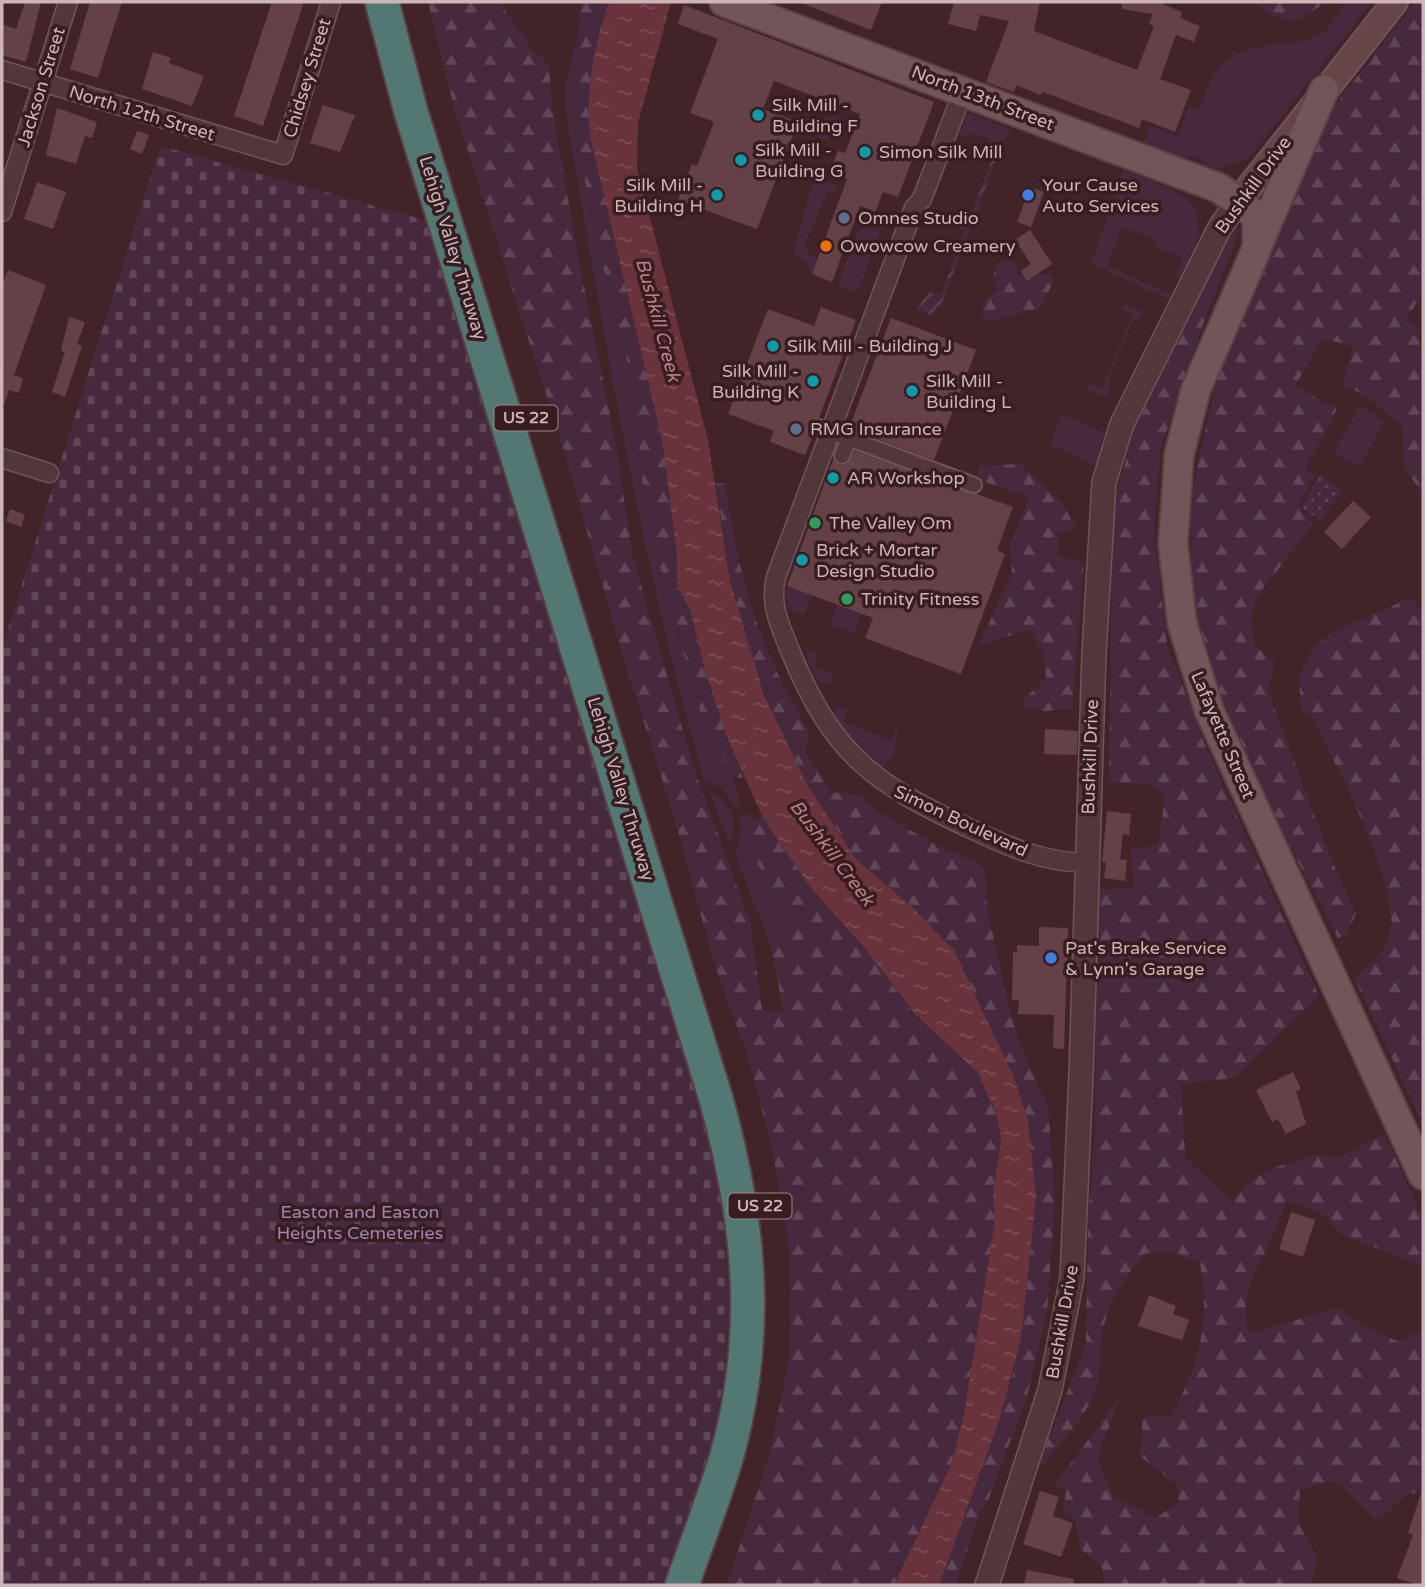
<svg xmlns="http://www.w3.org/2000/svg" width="1425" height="1587" font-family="'Varela Round',sans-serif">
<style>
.grass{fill:#47293d}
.forest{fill:url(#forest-firs)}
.cemetery{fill:url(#cemetery-stones)}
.park{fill:url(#park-dots)}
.garden{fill:url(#garden-furrows)}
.water{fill:url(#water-ripples)}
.building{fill:#644147}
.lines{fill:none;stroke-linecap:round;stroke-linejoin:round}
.pedestrian-casing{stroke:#6f5559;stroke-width:18}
.minor-casing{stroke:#6f5559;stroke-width:21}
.tertiary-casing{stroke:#6f5559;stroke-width:26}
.secondary-casing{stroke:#6f5559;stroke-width:28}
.primary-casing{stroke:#5b4144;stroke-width:32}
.motorway-casing{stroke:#593f43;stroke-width:37}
.pedestrian{stroke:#51373b;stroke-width:14}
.minor{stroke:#51373b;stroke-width:18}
.tertiary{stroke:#51373b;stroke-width:23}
.secondary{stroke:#654548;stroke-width:24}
.primary{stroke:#725559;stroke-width:28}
.motorway{stroke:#537874;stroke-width:33}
.culture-dot{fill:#0f9aa8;stroke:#371c20;stroke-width:2.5}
.shop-dot{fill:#3f7fe0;stroke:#371c20;stroke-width:2.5}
.service-dot{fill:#5c6f8a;stroke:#371c20;stroke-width:2.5}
.food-dot{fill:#e8710a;stroke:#371c20;stroke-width:2.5}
.leisure-dot{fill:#2e9e5b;stroke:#371c20;stroke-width:2.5}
.labels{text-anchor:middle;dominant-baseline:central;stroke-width:7;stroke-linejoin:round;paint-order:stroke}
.shield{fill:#371c20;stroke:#9f868a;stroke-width:2}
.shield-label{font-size:16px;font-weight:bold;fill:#ccb4b7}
.street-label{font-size:18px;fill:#ccb4b7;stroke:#371c20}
.poi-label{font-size:18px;fill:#ccb4b7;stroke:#371c20;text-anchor:start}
.park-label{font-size:18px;fill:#9d86b2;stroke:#371c20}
.water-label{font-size:19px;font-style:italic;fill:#ba8089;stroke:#371c20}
</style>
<defs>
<pattern id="forest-firs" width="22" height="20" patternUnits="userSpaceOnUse" patternTransform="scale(1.75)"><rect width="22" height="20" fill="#47293d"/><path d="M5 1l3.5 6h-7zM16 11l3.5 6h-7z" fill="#604657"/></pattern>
<pattern id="cemetery-stones" width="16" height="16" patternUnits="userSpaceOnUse" patternTransform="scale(1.75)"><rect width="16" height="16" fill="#47293d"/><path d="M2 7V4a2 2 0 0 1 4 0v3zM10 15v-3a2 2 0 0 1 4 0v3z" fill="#604657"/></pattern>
<pattern id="park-dots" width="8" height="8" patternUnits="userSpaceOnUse" patternTransform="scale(1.75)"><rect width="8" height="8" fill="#47293d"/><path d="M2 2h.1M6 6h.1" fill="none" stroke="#604657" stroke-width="1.8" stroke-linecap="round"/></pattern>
<pattern id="garden-furrows" width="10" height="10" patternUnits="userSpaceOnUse" patternTransform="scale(1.75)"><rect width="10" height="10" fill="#47293d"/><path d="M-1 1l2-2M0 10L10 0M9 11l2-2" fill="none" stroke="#604657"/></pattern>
<pattern id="water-ripples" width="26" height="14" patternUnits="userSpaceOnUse" patternTransform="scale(1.75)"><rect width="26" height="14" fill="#68333b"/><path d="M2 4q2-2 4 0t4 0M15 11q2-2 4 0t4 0" fill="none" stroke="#7c4e55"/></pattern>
</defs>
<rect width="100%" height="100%" fill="#422328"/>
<path class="grass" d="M1344 2H1372L1249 158 1216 170 1204 165 1199 158 1189 157 1183 161 1144 144 1149 126 1177 136 1188 109H1199C1206 95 1212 71 1225 61 1256 37 1304 51 1327 29 1334 23 1339 10 1344 2Z
M579 28 572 118 600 254 630 371 643 487 663 580 704 725 733 777 740 805 736 807 721 788 704 779C640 559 604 333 565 108L566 83Z
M968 113 1010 129 1004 143 971 133 969 137 957 133Z
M838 116 846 124 842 136 826 140 818 138 815 129C821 120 828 115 838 116Z
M1123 170C1193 196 1219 203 1181 281L1176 276 1183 258 1155 246 1157 240 1122 227 1107 266 1171 294 1168 299 1091 264Z
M814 177 838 186 835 194 828 191 805 243 809 253 817 259 812 272 805 261 793 255Z
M866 209 886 216 858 292 838 285Z
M1234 228 1240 230 1205 319 1192 309Z
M1124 304 1144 312 1141 318 1133 321 1108 379 1111 387 1107 397 1087 389 1090 383 1102 388 1133 314 1121 309Z
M1360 406 1385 421 1359 467 1333 452Z
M1061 414 1104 432 1096 465 1051 445Z
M788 586 812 595 804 615 789 609 786 595Z
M837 604 861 613 854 633 830 624Z
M805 650 818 654 815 667 833 674 829 684 817 682Z
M833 706 847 710 844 723 891 740 895 730 899 731 893 755 882 768 863 752 831 715 836 711Z
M708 788C728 804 742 818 729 842Z
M747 812 752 821 744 843 790 914 783 930 774 928 770 944 735 854 741 834 740 818Z"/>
<path class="forest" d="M428 2H504L503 7 533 50 549 65 552 106 575 240 616 445 632 553 693 766 750 922 762 1010 784 1013 770 944 774 927 783 930 790 914 744 843 749 822 762 816 810 887 864 947 914 1014 978 1073 997 1115 1001 1141 993 1192 995 1221 964 1415 951 1465 894 1585H727L770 1452 790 1355V1252L773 1154 748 1057 714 963 678 830 620 646 563 447 455 111Z
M581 2H609C594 48 585 88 590 136L662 440 677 554V584L691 612 704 667 743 778 733 777 704 725 663 580 643 487 630 371 600 254 572 118Z
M1254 2H1328L1295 21 1271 16Z
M1415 2H1423V292L1407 319 1418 327 1423 371V491L1421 493 1404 466 1402 426 1366 396 1342 384 1354 347 1323 338 1295 386 1337 409 1305 469 1315 476 1298 506 1314 523 1256 598 1251 619 1254 645 1275 661 1268 692 1332 861 1356 914 1346 935 1338 938 1278 824 1209 669 1192 604 1190 503 1214 388 1319 126Z
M1000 260 1016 262 1017 276 1051 274 1054 282 1037 311 1031 310 988 322 981 314 985 299 998 290 993 276Z
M1193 311 1205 319 1160 451 1154 530 1167 644 1205 745 1319 996 1234 1078 1181 1084 1185 1157 1232 1202 1249 1182 1273 1168 1316 1155 1338 1159 1384 1134 1423 1216V1266L1342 1235 1320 1212 1287 1200C1280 1215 1275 1231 1268 1246 1253 1276 1239 1300 1249 1334L1338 1308 1363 1325 1399 1342 1423 1328V1490L1405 1496 1378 1521 1344 1487 1332 1481 1300 1490 1298 1520 1317 1560 1311 1585H1104L1103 1569 1080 1548 1075 1518 1063 1512 1066 1490 1053 1487 1120 1397 1097 1458 1113 1496 1156 1518 1179 1502 1176 1484 1140 1456 1143 1417H1171C1199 1364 1211 1323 1200 1264L1173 1251 1144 1254C1123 1280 1105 1306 1101 1341 1099 1359 1101 1376 1094 1394 1084 1419 1060 1443 1044 1465H1038L1086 1345 1088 1223 1095 1127 1097 890 1134 888 1131 848 1158 846 1165 796 1151 785 1109 782 1112 542 1117 492 1135 428Z
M1020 464 1062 503 1076 528 1058 534V556L1084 563 1072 709 1045 711 1025 707 1022 701 1046 678 1044 655 1030 629 978 646 1012 574 1010 546 1029 497 979 480 978 466Z
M716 483 725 484C739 580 759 649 809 732L805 750 831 792 859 795 878 811 932 843 979 864 985 871 987 908 1008 1003 1019 1043 1048 1107 1055 1200 1047 1312 1027 1397 987 1503 980 1511 956 1585H939L1012 1378 1025 1303 1036 1197 1028 1120 1013 1075 954 950 913 908 857 859 807 785 778 727 752 660 730 581Z
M1406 598 1414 601 1423 615V1123L1355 980C1366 965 1385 953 1390 934 1402 887 1334 762 1311 716L1301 711C1301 700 1298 684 1301 673 1315 624 1370 623 1406 598Z"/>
<path class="cemetery" d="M160 146 428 221 699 1104C731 1220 741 1332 709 1450 697 1496 679 1540 663 1585H2V648Z"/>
<path class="park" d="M1320 475 1342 490 1321 520 1301 508Z"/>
<path class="garden" d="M988 137 1002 143 941 306H938L933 316 917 310 928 292 941 295 965 230 955 226V222L967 224 996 149 988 145Z"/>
<path class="water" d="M609 2H671L638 123 637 168 708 440 730 581 764 695 807 785 856 859 913 908 954 950 1013 1075 1028 1120 1036 1197 1021 1339 1000 1418 939 1585H894L951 1465 964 1415 995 1221 993 1192 1001 1141 997 1115 978 1073 915 1014 864 947 810 887 762 816 726 735 704 667 691 612 677 584V554L662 440 590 136C585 88 594 48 609 2Z"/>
<path class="building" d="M25 2H41L26 62 2 55V24L16 29Z
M90 2H122L98 78 70 69Z
M272 2H303V5L263 126 234 116Z
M799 2H882L871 30Z
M954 2H1040L1034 31 1137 70 1154 26 1149 24 1153 14 1122 9V2H1158L1182 12 1180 18 1200 26 1194 42 1176 35 1160 79 1191 90 1175 132 1142 119 1139 128 1043 92 1041 95 1016 85 1014 92 986 82 1009 21 980 15 976 31 948 24Z
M684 5 934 102 898 197 883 192 875 212 860 206 832 282 812 274 847 179 836 175 838 171 831 168 838 151 845 153 860 114 774 81 763 109 798 122 757 229 678 200 692 164 697 166 714 122 690 113 718 39 678 24Z
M153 52 171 58 169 63 204 76 192 106 142 89Z
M323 105 355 115 340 152 310 143Z
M57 108 97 122 92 138 85 136 76 164 46 155Z
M137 131 149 135 142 154 130 149Z
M37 182 66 192 53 229 24 219Z
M1030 187 1044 192 1031 227 1017 222Z
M1030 230 1052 264 1027 281 1021 271 1031 264 1015 240Z
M8 270 46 285 14 375 23 378 19 393 9 390 4 405 2 285Z
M821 307 856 320 819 418 809 423 813 435 805 455 770 442 774 431 728 414 768 309 814 326Z
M69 317 85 322 77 344 82 346 65 397 52 392 65 352 61 351Z
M891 318 976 350 934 460 849 428Z
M855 451 1013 507 997 550 1005 554 961 674 865 638 873 618 787 586 833 460 839 465 847 464Z
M1353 501 1371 517 1342 549 1324 532Z
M10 509 25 514 21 527 6 521Z
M1045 729 1078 731 1077 755 1044 754Z
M1107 811 1131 814 1129 835 1123 834 1120 859 1127 860 1125 881 1104 878 1106 863 1102 862Z
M1039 927 1068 928 1064 1049 1053 1048 1054 1015 1018 1014 1019 1000H1012L1013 952 1017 953V945L1039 946Z
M1293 1072 1301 1089 1296 1091 1306 1124 1286 1134 1278 1119 1272 1122 1256 1090Z
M1291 1212 1315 1220 1303 1257 1279 1249Z
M1149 1295 1176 1306 1173 1314 1189 1320 1182 1340 1138 1326Z
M1040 1491 1059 1497 1053 1516 1073 1523 1061 1557 1023 1544Z
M1421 1493 1423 1585H1418L1397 1578 1413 1535 1408 1533Z
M1027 1570 1074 1579 1073 1585H1024Z"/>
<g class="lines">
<defs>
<path id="pedestrian" d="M818 427 974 485
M842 456 849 439"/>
<path id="minor" d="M2 70 283 155 331 2
M958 89 957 107 922 199 914 208 776 577C769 605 781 628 791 653 833 755 874 784 971 829 1009 847 1043 862 1086 863
M2 212 68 2
M2 458 49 473"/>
<path id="tertiary" d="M987 1585 1050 1390 1072 1278 1081 1075 1094 653 1104 482 1122 424 1219 229 1239 200"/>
<path id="secondary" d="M1239 200 1395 2"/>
<path id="primary" d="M724 2 1219 188 1257 216V248L1196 389 1179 455 1173 544 1182 623 1209 710 1423 1175
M1259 242 1324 90"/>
<path id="motorway" d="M382 2 411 112 716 1099C750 1221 761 1332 727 1455 714 1499 697 1542 682 1585"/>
</defs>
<use href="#pedestrian" class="pedestrian-casing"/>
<use href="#minor" class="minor-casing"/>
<use href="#tertiary" class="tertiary-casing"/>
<use href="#secondary" class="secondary-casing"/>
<use href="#primary" class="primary-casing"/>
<use href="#motorway" class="motorway-casing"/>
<use href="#pedestrian" class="pedestrian"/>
<use href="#minor" class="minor"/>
<use href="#tertiary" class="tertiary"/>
<use href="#secondary" class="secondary"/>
<use href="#primary" class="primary"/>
<use href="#motorway" class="motorway"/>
</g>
<g class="culture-dot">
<circle cx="758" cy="115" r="7"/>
<circle cx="865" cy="152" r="7"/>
<circle cx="741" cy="160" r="7"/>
<circle cx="717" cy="195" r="7"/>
<circle cx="773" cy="346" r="7"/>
<circle cx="813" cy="381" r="7"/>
<circle cx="912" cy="391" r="7"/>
<circle cx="833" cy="478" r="7"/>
<circle cx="802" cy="560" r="7"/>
</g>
<g class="shop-dot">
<circle cx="1028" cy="195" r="7"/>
<circle cx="1051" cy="958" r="7"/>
</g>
<g class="service-dot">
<circle cx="844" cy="218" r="7"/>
<circle cx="796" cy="429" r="7"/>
</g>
<circle class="food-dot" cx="826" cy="246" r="7"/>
<g class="leisure-dot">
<circle cx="815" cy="523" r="7"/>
<circle cx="847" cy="599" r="7"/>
</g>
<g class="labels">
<g class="shield">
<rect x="494.5" y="405.5" width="63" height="25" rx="5"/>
<rect x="728.5" y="1193.5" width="63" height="25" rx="5"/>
</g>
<g class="shield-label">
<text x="526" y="418">US 22</text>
<text x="760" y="1206">US 22</text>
</g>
<g class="street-label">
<text transform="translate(307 78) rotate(-73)">Chidsey Street</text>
<text transform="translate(41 87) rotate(-73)">Jackson Street</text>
<text transform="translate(983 98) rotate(21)">North 13th Street</text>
<text transform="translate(142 113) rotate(17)">North 12th Street</text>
<text transform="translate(1253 185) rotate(-54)">Bushkill Drive</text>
<text transform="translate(453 248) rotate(73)">Lehigh Valley Thruway</text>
<text transform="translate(1223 735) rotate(67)">Lafayette Street</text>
<text transform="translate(1090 757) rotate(-88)">Bushkill Drive</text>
<text transform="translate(621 789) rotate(73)">Lehigh Valley Thruway</text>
<text transform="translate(961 821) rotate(25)">Simon Boulevard</text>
<text transform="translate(1062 1322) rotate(-80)">Bushkill Drive</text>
</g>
<g class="poi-label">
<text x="772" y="105">Silk Mill -<tspan x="772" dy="21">Building F</tspan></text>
<text x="755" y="150">Silk Mill -<tspan x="755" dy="21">Building G</tspan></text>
<text x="879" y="152">Simon Silk Mill</text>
<text x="703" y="185" text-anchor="end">Silk Mill -<tspan x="703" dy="21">Building H</tspan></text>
<text x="1042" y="185">Your Cause<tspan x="1042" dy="21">Auto Services</tspan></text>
<text x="858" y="218">Omnes Studio</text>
<text x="840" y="246">Owowcow Creamery</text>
<text x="787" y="346">Silk Mill - Building J</text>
<text x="799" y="371" text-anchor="end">Silk Mill -<tspan x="799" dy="21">Building K</tspan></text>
<text x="926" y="381">Silk Mill -<tspan x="926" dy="21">Building L</tspan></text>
<text x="810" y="429">RMG Insurance</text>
<text x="847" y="478">AR Workshop</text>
<text x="829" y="523">The Valley Om</text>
<text x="816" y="550">Brick + Mortar<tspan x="816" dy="21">Design Studio</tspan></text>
<text x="861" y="599">Trinity Fitness</text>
<text x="1065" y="948">Pat's Brake Service<tspan x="1065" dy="21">&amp; Lynn's Garage</tspan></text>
</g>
<g class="park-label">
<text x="360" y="1212">Easton and Easton<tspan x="360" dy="21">Heights Cemeteries</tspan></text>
</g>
<g class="water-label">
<text transform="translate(658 320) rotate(75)">Bushkill Creek</text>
<text transform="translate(832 853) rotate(53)">Bushkill Creek</text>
</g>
</g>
<rect width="1425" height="1587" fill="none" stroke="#ccb4b7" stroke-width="7"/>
</svg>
